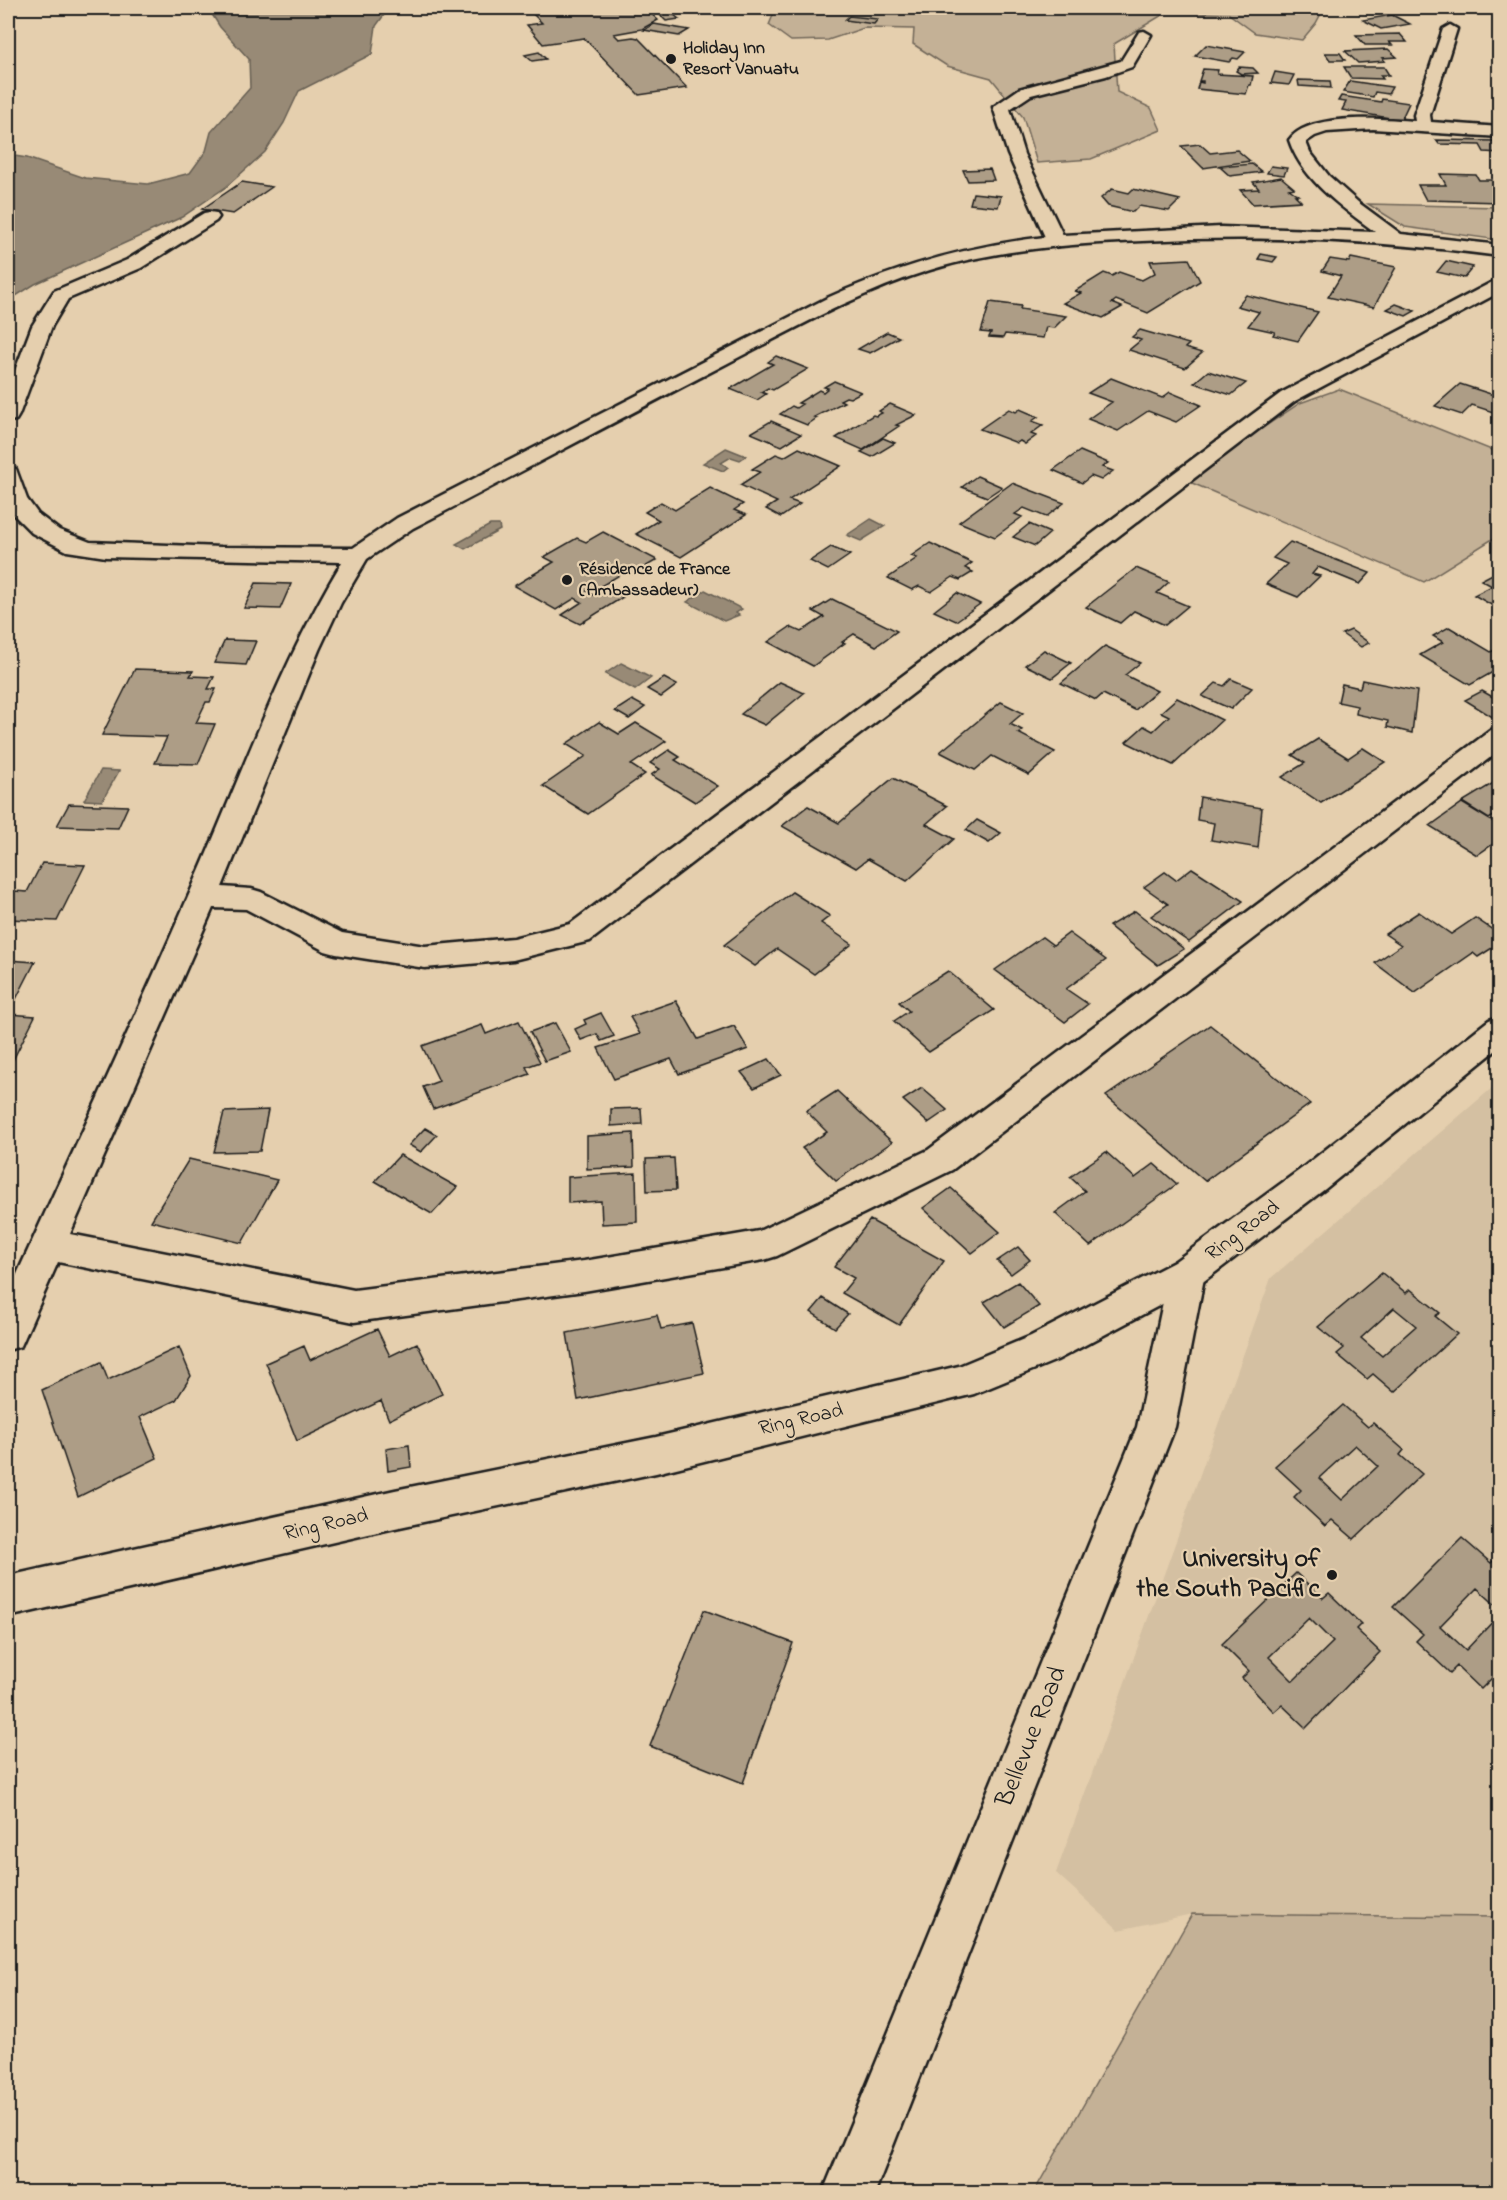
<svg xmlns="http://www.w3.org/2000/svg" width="1507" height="2200" font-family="'Indie Flower',sans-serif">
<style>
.built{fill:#d4c0a2}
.green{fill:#c4b196;stroke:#706659;stroke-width:1.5}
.water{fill:#988a76;stroke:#665e52;stroke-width:1.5}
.building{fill:#ad9d86;stroke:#1c1c1c;stroke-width:1.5;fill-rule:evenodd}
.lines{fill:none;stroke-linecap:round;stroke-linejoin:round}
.minor-casing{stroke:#1c1c1c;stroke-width:5}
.major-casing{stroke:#1c1c1c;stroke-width:5}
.minor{fill:#e5cfae;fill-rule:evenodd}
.major{fill:#e5cfae;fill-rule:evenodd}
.poi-dot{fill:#1c1c1c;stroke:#e5cfae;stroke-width:2}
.labels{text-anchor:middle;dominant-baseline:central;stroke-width:4.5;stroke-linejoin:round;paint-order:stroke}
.far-poi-label{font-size:18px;font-weight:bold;fill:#1c1c1c;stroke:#e5cfae;text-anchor:start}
.street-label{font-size:21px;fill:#1c1c1c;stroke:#e5cfae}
.near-poi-label{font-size:26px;font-weight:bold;fill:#1c1c1c;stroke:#e5cfae;text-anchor:end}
.near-street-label{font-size:26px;fill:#1c1c1c;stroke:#e5cfae}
</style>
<rect width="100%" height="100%" fill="#e5cfae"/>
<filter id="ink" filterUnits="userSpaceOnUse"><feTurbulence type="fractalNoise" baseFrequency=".0167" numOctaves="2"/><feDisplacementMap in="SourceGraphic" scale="12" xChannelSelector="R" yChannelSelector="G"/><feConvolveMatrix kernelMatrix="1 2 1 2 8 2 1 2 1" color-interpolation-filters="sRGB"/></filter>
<g filter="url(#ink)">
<path class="built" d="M1499 1082V1917L1192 1914 1119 1930 1056 1873 1271 1278Z"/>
<path class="green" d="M776 8H1324L1316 23 1302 40 1255 33 1229 14 1167 12 1114 44 1117 92 1151 108 1161 130 1091 159 1037 163 1023 117 991 78 947 66 913 44 914 29 864 28 828 40 791 41 769 25Z
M1368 204 1499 207V240L1405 227Z
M1339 389 1499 453V535L1424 582 1185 480 1300 403Z
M1192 1914 1499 1917V2192H1034Z"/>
<path class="water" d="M208 8H389L376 26 372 54 299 91 284 123 265 152 226 187 182 217 35 284 8 301V155L27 158 85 178 148 184 190 173 206 151 211 132 250 88 249 59 220 27Z
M726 448 746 456 740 460 731 457 721 463 728 467 723 471 703 463Z
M871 519 885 526 861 541 847 535Z
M490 525H499L500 530 465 549 456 544Z
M705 590 742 609 736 613 739 615 724 621 687 602Z
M621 663 651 678 635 690 605 674Z
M101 770 119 771 102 801 84 800Z"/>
<path class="building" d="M461 8H488H485L488 11 478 12 475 9Z
M527 8H649H645L658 20 642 29 614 34 619 39 633 37 638 38 687 88 639 95 584 38 543 44 527 25 542 23Z
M666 8 679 19 666 21 654 9Z
M1392 15 1410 24 1381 29 1363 20Z
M849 16 878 19 874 24 845 20Z
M654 24 689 30 679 36 644 30Z
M1400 34 1407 42H1389L1392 45H1365L1356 35Z
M1206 45 1245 52 1238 59 1233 58 1229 62 1195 56Z
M1388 49 1397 57 1382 58 1385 61 1358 63 1345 51Z
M539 52 546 59 532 61 525 55Z
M1325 53H1340L1345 60H1330Z
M1239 67 1253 68 1258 73 1241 74 1236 71Z
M1344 67H1384L1389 75H1380L1383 79 1351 78Z
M1203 69 1218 70 1217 74 1253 76 1251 85H1249L1246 94 1197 89 1199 82 1203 83V81H1199Z
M1275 72 1294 75 1289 85 1271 83Z
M1298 80 1330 81 1331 88 1299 86Z
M1350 81 1377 85 1392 87 1388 94 1375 92 1373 97 1343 92Z
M1341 96 1381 102 1382 99 1409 103 1401 120 1342 110 1346 102 1338 101Z
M1436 140 1498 141 1500 153 1484 152 1480 145 1439 144Z
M1200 144 1210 153 1237 150 1250 161 1203 168 1181 146Z
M1252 164 1262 172 1230 176 1220 167Z
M1271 166 1287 168 1284 175 1267 173Z
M990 169 994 180 968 181 963 170Z
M1440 174 1476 175 1479 180H1494L1500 189V202L1426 200 1418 185H1446Z
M1281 177 1294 188 1289 189 1298 195H1295L1301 201 1253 204 1240 190 1259 189 1253 182Z
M242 182 272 187 233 214 202 209Z
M1112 189 1129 193 1133 189 1180 200 1169 211 1139 206 1133 212 1108 206 1101 198Z
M973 193 1001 196 998 207 970 204Z
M1261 254 1277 257 1273 262 1258 259Z
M1351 258 1396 267 1374 307 1328 297 1341 276 1322 271 1330 259 1349 262Z
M1189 259 1200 281 1148 313 1116 300 1112 303 1122 307 1103 318 1063 303 1081 293 1075 291 1104 273 1112 276 1119 272 1142 280 1155 273 1150 261Z
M1446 261 1473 267 1464 278 1437 272Z
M1246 295 1318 312 1298 341 1273 335 1275 332 1248 326 1259 312 1237 306Z
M990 302 1021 306 1020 309 1066 316 1054 328 1046 327 1043 338 1005 334 1003 338 989 337 991 333 981 332Z
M1396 304 1415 311 1406 316 1387 309Z
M1140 330 1189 344 1185 348 1202 353 1185 368 1129 350 1141 340 1132 337Z
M887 332 899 337 870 353 858 349Z
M776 356 808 369 773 390 768 388 761 392 766 394 757 400 730 389 773 364 768 362Z
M1208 371 1246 383 1231 395 1194 383Z
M1111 378 1162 398 1170 392 1201 405 1176 422 1148 411 1118 431 1088 419 1112 402 1088 393Z
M834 381 861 392 850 398 846 397 840 400 844 402 814 417 817 418 807 425 780 414 792 406 796 408 802 404 798 403 819 390 823 392 828 388 824 387Z
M1460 384 1500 397V407L1493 412 1472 405 1462 415 1435 406Z
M890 404 916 415 896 425 899 426 863 450 836 438 873 415 876 416 882 413 879 411Z
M1009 409 1016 412 1020 409 1038 417 1032 421 1043 425 1031 434 1036 436 1025 444 1020 441 1017 443 980 429Z
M771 421 801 434 782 446 751 433Z
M883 438 895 443 872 457 861 452Z
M799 448 841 466 789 500 800 504 781 517 766 509 777 502 740 485 760 472 752 469 776 454 784 457Z
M1080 451 1108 463 1102 467 1113 471 1101 480 1091 476 1082 483 1053 470Z
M977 476 1002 487 987 497 962 487Z
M1012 483 1064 503 1046 517 1024 508 1015 514 1022 517 995 537 959 522Z
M710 488 743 504 734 510 746 515 681 557 636 534 659 520 645 512 661 502 675 510Z
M1029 524 1050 533 1035 546 1013 537Z
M603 532 657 560 633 574 626 571 596 589 592 588 587 591 593 595 605 588 623 597 580 624 562 615 582 602 575 598 556 610 514 586 554 562 544 557 577 538 586 542Z
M1290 542 1370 573 1360 584 1318 567 1312 574 1320 576 1298 597 1266 584 1287 564 1273 558Z
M930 543 972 563 965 568 973 572 960 580 953 577 931 592 919 586 912 590 888 578 917 558 911 556Z
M831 547 850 555 828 570 810 561Z
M1136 568 1169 582 1157 593 1188 606 1165 625 1134 611 1120 623 1086 607Z
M1500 570V610L1474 595 1492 586 1481 580Z
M256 583 291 584 280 609 244 608Z
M957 593 980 604 956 621 934 611Z
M832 599 897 631 876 646 854 634 842 642 845 643 813 666 768 642 790 627 801 632 824 617 813 611Z
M1449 627 1491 652 1500 647V668L1470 685 1420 655 1443 642 1433 636Z
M1351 630 1369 643 1361 647 1342 634Z
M225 640 256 641 246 665 214 663Z
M1105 646 1140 663 1125 675 1157 691 1135 710 1103 694 1096 700 1061 683Z
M1044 650 1071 663 1052 678 1025 665Z
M135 669 193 671 190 676 214 677 208 689H216L210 702H206L196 723 215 724 198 764 155 763 167 737 102 735Z
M664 678 677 685 661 697 647 689Z
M1231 679 1252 688 1231 709 1202 696 1216 683 1224 686Z
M1362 680 1417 691 1412 733 1387 727 1388 721 1356 714 1357 706 1338 702 1342 684 1360 688Z
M780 682 804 693 765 725 741 714Z
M1482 691 1500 701V715L1494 718 1465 700Z
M1177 698 1222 720 1173 765 1126 742 1144 726 1153 731 1169 716 1161 712Z
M632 700 645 707 629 719 615 711Z
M1001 702 1023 713 1010 724 1022 730 1018 733 1055 752 1029 775 992 756 975 770 940 752Z
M599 722 619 734 636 723 666 741 631 765 645 774 588 814 543 786 586 756 566 744Z
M1318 739 1348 758 1363 748 1385 762 1321 803 1282 777 1305 763 1292 755Z
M669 750 680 757 675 760 718 786 695 802 651 775 660 769 650 763Z
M893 778 947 806 926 824 954 839 907 881 868 859 856 868 782 826 808 806 839 823Z
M1500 779V816L1497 814 1489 819 1462 802Z
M1200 797 1262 808 1258 848 1211 840 1214 823 1197 820Z
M1462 803 1500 826V839L1477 855 1430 826Z
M69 804 128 806 118 828 57 826Z
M977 820 1001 833 989 843 966 830Z
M42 863 85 865 57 921 8 919V904L14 891 27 892Z
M1192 868 1243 901 1189 942 1151 916 1168 904 1144 887 1165 872 1176 880Z
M792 892 830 916 821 923 852 944 814 974 777 949 755 966 724 945Z
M1135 911 1184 949 1158 965 1109 926Z
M1419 912 1451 934 1475 918 1500 935V943L1478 957 1473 953 1415 993 1375 963 1401 945 1385 934Z
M1069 933 1106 960 1066 989 1088 1004 1065 1022 995 970 1042 937 1053 945Z
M8 960 35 962 14 1003 8 1002Z
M948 971 994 1010 929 1052 894 1021 909 1011 899 1002Z
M676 1001 698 1039 734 1026 748 1049 679 1074 671 1059 614 1079 598 1048 640 1034 630 1017Z
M601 1013 614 1036 601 1041 597 1034 581 1040 575 1029 586 1024 584 1020Z
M8 1014 35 1016 13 1060 8 1059Z
M519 1021 540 1062 526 1067 530 1074 433 1109 423 1087 439 1081 422 1046 482 1025 486 1034Z
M555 1023 571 1052 545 1061 530 1032Z
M1210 1025 1310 1104 1205 1181 1106 1096Z
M769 1059 781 1075 754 1088 741 1072Z
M922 1088 947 1110 928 1123 903 1100Z
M837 1091 892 1142 836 1181 802 1148 827 1132 806 1111Z
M641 1108 642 1124 611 1126V1109Z
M268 1110 260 1151 214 1152 224 1112Z
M425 1128 437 1135 421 1152 409 1145Z
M633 1133 634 1167 587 1169V1136Z
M1106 1152 1135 1178 1154 1164 1177 1184 1090 1246 1055 1213 1085 1191 1070 1177Z
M400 1155 457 1187 432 1214 375 1181Z
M674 1158 676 1190 647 1191 646 1159Z
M189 1159 277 1180 242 1243 151 1221Z
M636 1173 637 1222 602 1224 601 1201 568 1203V1177Z
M951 1188 1000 1232 972 1253 923 1208Z
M870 1220 944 1261 899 1325 842 1293 854 1278 834 1267Z
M1018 1247 1030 1260 1011 1274 997 1261Z
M1382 1273 1406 1293 1410 1289 1440 1313 1435 1316 1457 1334 1394 1392 1373 1374 1367 1379 1337 1354 1344 1348 1318 1327ZM1394 1308 1416 1326 1382 1356 1361 1338Z
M1018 1282 1039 1306 1004 1327 984 1302Z
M823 1298 848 1314 835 1328 811 1312Z
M657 1315 661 1329 692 1323 704 1373 578 1400 567 1333Z
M377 1329 390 1356 417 1343 442 1394 389 1420 381 1401 297 1441 266 1363 304 1346 310 1360Z
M179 1347 191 1376 176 1400 140 1417 157 1458 78 1497 42 1390 101 1362 108 1380Z
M1343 1405 1368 1427 1373 1423 1404 1450 1400 1455 1422 1474 1354 1539 1332 1520 1325 1526 1294 1497 1301 1490 1275 1466ZM1355 1445 1378 1466 1342 1500 1319 1478Z
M409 1445 411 1467 388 1471 386 1449Z
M1462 1538 1491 1563 1495 1559 1500 1562V1609L1477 1588 1440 1626 1466 1650 1500 1614V1670L1481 1689 1457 1666 1450 1673 1416 1641 1423 1634 1393 1607Z
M1296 1573 1323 1598 1329 1593 1361 1624 1356 1629 1380 1652 1306 1728 1282 1705 1274 1712 1242 1678 1249 1671 1222 1644ZM1309 1618 1333 1642 1293 1681 1269 1657Z
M704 1610 793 1643 743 1783 650 1746Z"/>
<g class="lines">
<defs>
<path id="minor" d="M1450 25 1457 29 1430 115 1431 122 1500 127V137L1373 129 1327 132 1315 136 1306 142 1310 152 1329 176 1359 203 1401 234 1500 245V256C1380 240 1262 235 1142 241 1071 244 999 249 930 270 859 292 792 330 726 364 621 418 518 474 413 528L367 559 341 603 319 650 222 887 251 889 261 892 342 933 425 946 513 938 570 924 1281 393 1500 278V292L1295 401 590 941 513 960 425 968 336 954 325 951 246 909 213 908 70 1234 354 1290 584 1261 759 1231 928 1150 1491 730 1500 728V750L952 1170 777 1256 764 1260 584 1291 354 1322 58 1262 21 1346 8 1350V1294C68 1162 130 1030 188 897 238 785 278 667 342 562L106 557 67 551 32 533 14 515 8 504V467L16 469 27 499 38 514 59 530 90 542 221 547 353 548 397 518 827 298C898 266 968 246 1045 237L1008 154 993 107 1019 89 1121 61 1139 32 1144 31 1151 35 1132 67 1106 76 1031 95 1010 109 1024 154 1063 235 1221 227 1375 232C1342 207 1302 180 1289 140 1309 112 1383 119 1415 121L1414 115 1443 29Z
M210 212 216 213 219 217 216 221 141 268 68 299 52 326 19 415 16 420 8 421V389L32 326 54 291 127 260 204 213Z
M1187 1258 1200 1262 1205 1273 1175 1427 875 2192H823L1137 1427 1169 1273 1174 1262Z"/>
<path id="major" d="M1500 1017V1047L1325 1189 1200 1284 1057 1360 974 1394 656 1473 395 1528 8 1617V1576L395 1490 656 1437 959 1366 1031 1336 1174 1262 1301 1169 1489 1020Z"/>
</defs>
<use href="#minor" class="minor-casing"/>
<use href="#major" class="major-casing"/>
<use href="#minor" class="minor"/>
<use href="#major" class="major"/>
</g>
</g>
<g class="poi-dot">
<circle cx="671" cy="59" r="6"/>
<circle cx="567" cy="580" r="6"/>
<circle cx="1332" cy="1575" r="6"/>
</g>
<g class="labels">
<g class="far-poi-label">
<text x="683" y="49">Holiday Inn<tspan x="683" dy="21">Resort Vanuatu</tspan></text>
<text x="579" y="570">Résidence de France<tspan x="579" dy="21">(Ambassadeur)</tspan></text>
</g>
<g class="street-label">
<text transform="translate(1243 1231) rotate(-37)">Ring Road</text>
<text transform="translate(801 1420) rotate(-13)">Ring Road</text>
<text transform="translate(326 1525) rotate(-13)">Ring Road</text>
</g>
<g class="near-poi-label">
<text x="1320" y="1560">University of<tspan x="1320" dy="30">the South Pacific</tspan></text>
</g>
<g class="near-street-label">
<text transform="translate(1032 1737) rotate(-68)">Bellevue Road</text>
</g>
</g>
<rect width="1507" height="2200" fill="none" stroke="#e5cfae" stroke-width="30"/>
<rect x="15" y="15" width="1477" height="2170" fill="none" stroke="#1c1c1c" stroke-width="2" filter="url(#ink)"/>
</svg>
